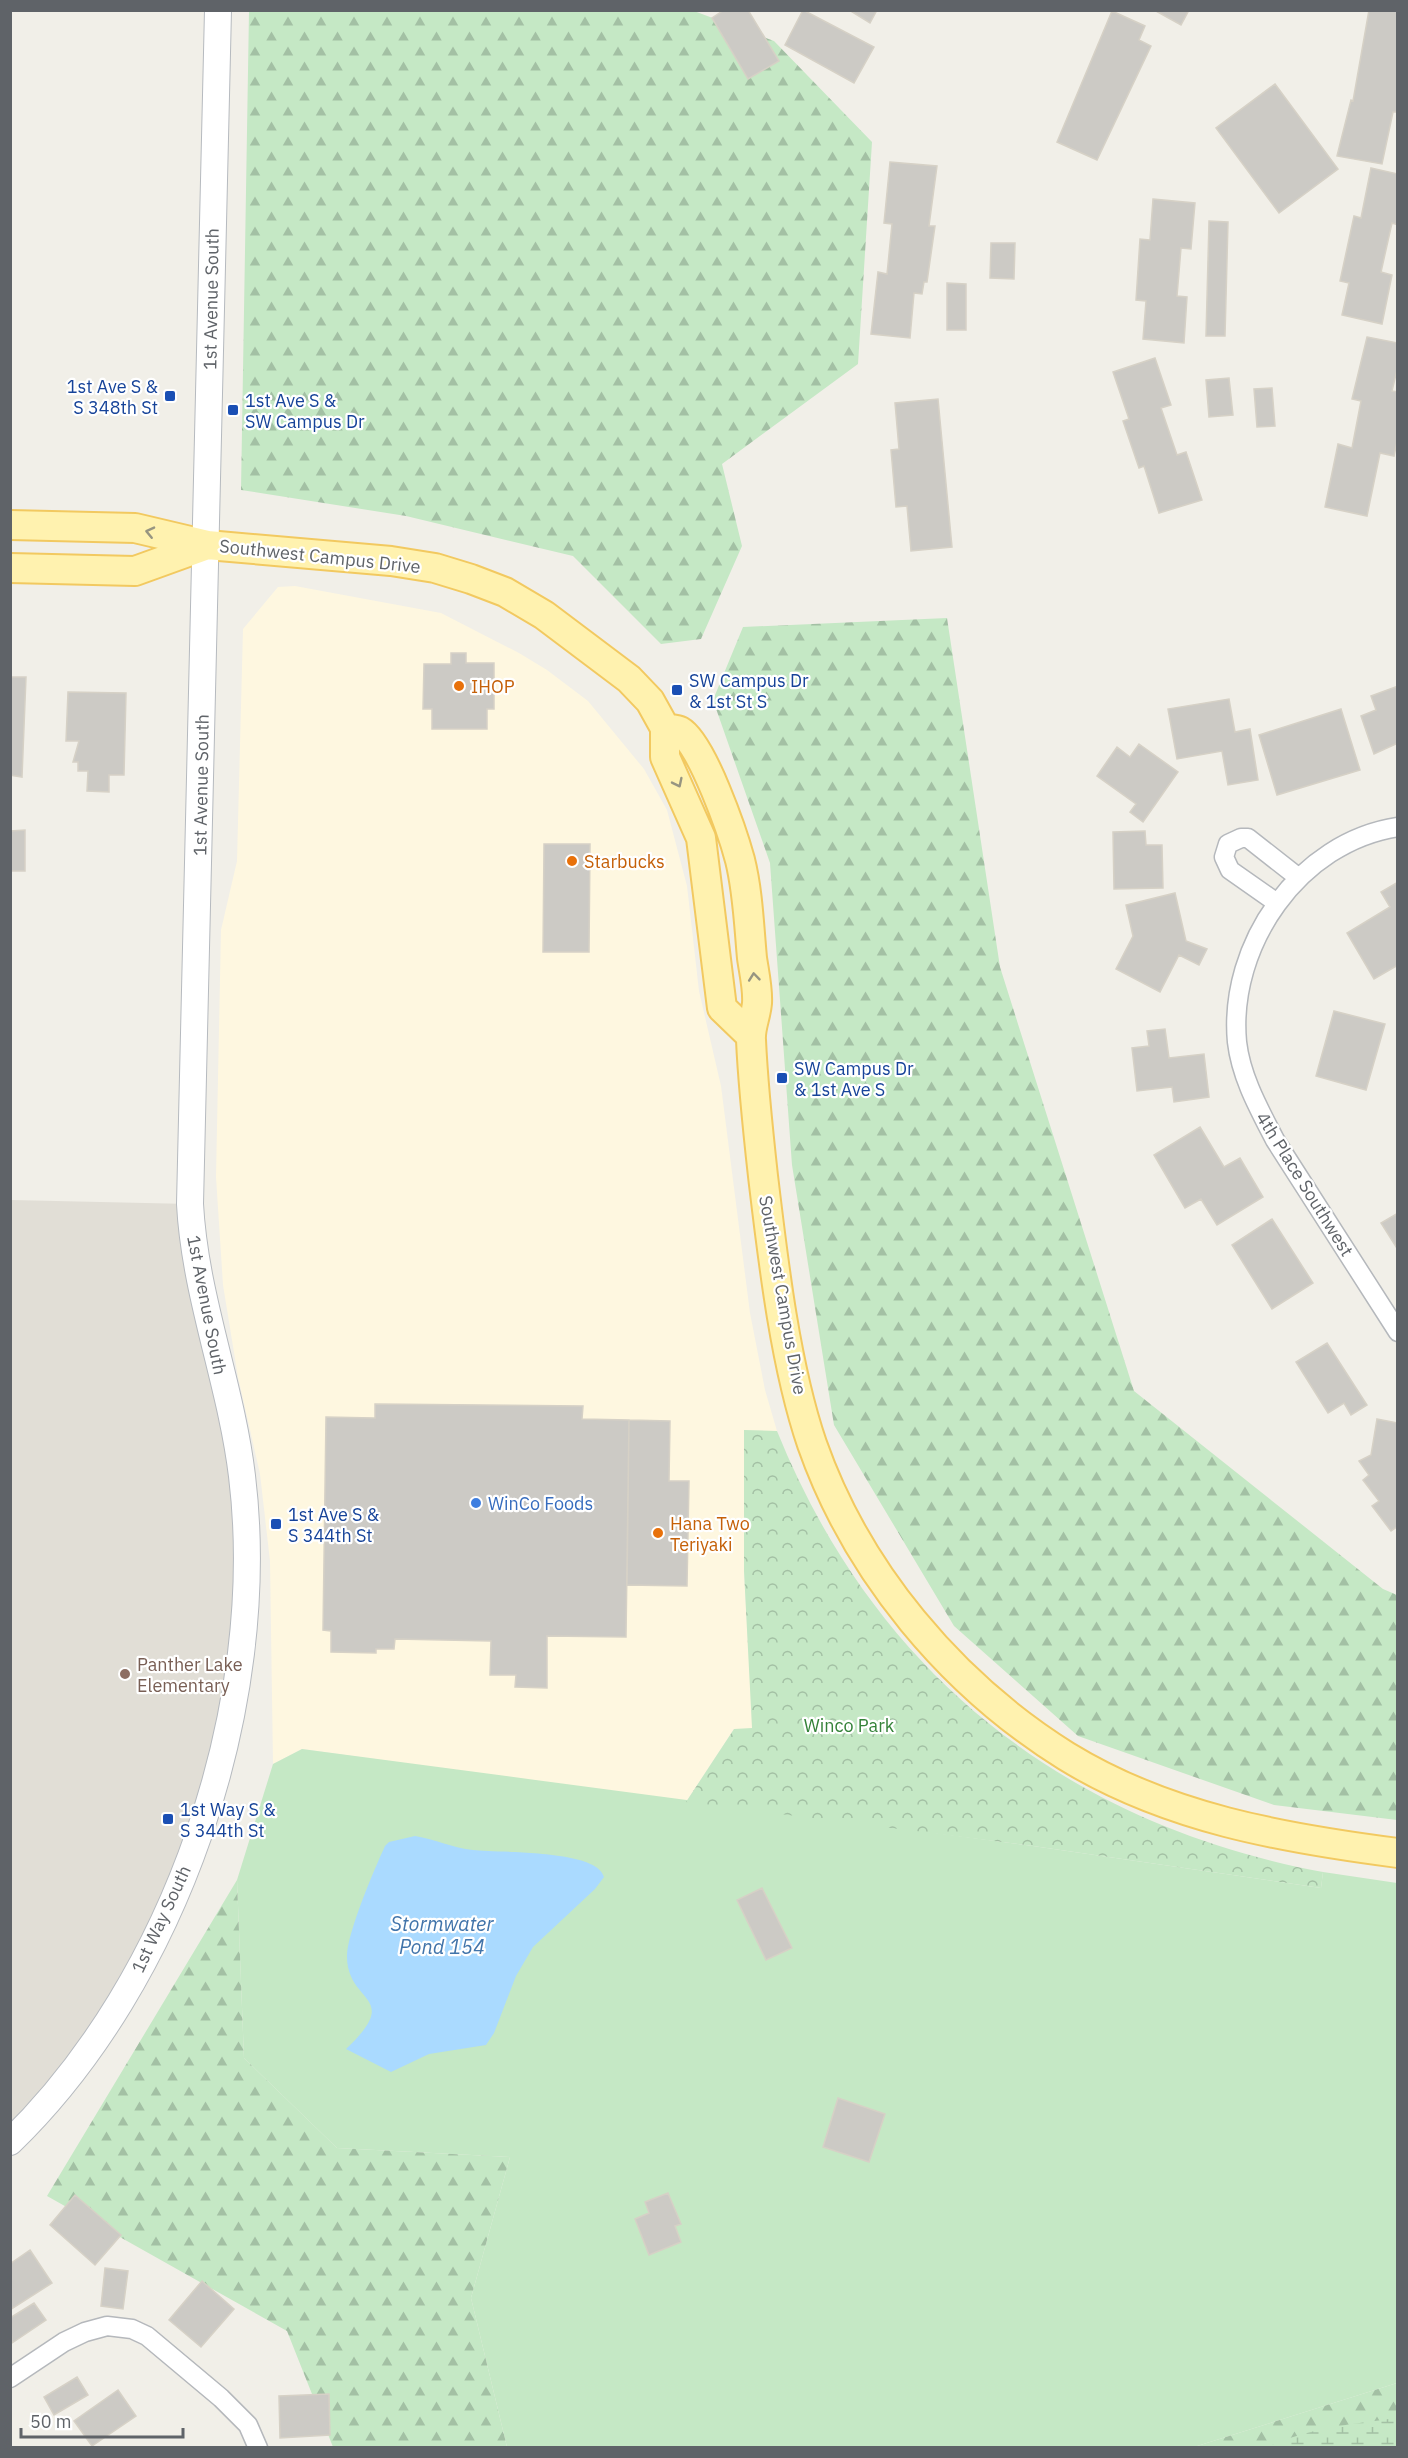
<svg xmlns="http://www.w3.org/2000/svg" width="1408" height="2458" font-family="'IBM Plex Sans',sans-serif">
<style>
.commercial{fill:#fef7e0}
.education{fill:#e1ded6}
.green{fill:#c5e8c5}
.forest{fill:url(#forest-firs)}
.wetland{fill:url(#wetland-marsh)}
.park{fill:url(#park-crowns)}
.water{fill:#aadaff}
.building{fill:#cccac5;stroke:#d6d1c6;stroke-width:1.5}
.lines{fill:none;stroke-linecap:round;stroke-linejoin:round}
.street-casing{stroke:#b5b8bc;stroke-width:21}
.secondary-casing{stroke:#b6babf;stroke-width:28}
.primary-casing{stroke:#f2c960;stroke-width:32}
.street{stroke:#fff;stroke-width:18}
.secondary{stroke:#fff;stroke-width:26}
.primary{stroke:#fff2af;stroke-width:28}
.oneway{stroke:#979581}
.transit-dot{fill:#1a4fb4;stroke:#fff;stroke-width:2}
.food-dot{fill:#e8710a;stroke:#fff;stroke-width:2}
.shop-dot{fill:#3f7fe0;stroke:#fff;stroke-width:2}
.education-dot{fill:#8d6e63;stroke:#fff;stroke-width:2}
.labels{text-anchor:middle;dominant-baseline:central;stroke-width:4.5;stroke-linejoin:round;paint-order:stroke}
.street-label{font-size:18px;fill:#5f6368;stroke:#fff}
.transit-label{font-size:18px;fill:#164399;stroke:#fff;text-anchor:start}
.food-label{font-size:18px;fill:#c56008;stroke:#fff;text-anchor:start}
.shop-label{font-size:18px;fill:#366cbe;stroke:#fff;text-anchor:start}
.education-label{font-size:18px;fill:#785e54;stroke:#fff;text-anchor:start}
.park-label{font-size:18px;fill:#348238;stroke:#fff}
.water-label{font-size:20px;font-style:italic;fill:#4174aa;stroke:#fff}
</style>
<defs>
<pattern id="forest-firs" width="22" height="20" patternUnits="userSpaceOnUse" patternTransform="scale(1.5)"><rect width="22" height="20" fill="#c5e8c5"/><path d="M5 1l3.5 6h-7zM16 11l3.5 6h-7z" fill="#a3c0a4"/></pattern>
<pattern id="wetland-marsh" width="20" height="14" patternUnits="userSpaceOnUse" patternTransform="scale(1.5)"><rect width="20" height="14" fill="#c5e8c5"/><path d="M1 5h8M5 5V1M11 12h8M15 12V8" fill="none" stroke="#a3c0a4"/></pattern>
<pattern id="park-crowns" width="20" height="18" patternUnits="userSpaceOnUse" patternTransform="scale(1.5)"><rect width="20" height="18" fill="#c5e8c5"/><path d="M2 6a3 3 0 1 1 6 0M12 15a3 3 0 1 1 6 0" fill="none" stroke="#a3c0a4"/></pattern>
</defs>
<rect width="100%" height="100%" fill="#f1efe8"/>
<path class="commercial" d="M295 586 441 613 519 653 547 670 588 701 644 769 667 810 687 886 699 991 721 1086 750 1313 765 1390 777 1431H744V1571L753 1729H734L686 1802 302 1749 273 1764 270 1561 260 1474 238 1377 223 1285 216 1177 221 930 237 861 243 629 278 587Z"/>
<path class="education" d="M11 1200 190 1204 237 1439 240 1656 164 1917 11 2142Z"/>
<path class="green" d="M302 1749 1033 1846 1321 1888 1323 1872 1397 1883V2383L1194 2447H507L471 2298 510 2157 337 2148 244 2058 237 1880 273 1764Z"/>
<path class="forest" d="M249 11H694L774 41 872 142 858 364 722 464 742 546 701 639 661 644 573 556 406 516 241 490Z
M947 618 1000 967 1134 1391 1383 1589 1397 1595V1820L1274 1805 1078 1736 954 1626 834 1425 792 1165 770 863 713 700 743 627Z
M237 1880 244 2058 337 2148 510 2157 471 2298 507 2447H333L287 2331 47 2196Z
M1397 2383V2447H1194Z"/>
<path class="wetland" d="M1397 2418V2447H1267C1309 2428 1352 2424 1397 2418Z"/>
<path class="park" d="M744 1430 777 1431C875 1674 1066 1824 1323 1872L1321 1888 1033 1846 686 1802 734 1729 752 1728 744 1571Z"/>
<path class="water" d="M415 1836C435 1839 453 1848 473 1850 497 1853 597 1849 604 1877L595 1889 533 1947 516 1976 494 2033 486 2045 429 2054 391 2072 346 2049C404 1994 346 2005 347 1955 348 1931 374 1870 385 1846L389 1842Z"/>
<path class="building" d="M724 10H748L779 61 748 79 712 18Z
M803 10 874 47 854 83 785 45Z
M849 10H877L870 23Z
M1154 10H1189L1181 25Z
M1369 10H1398V112H1393L1382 164 1337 156 1351 100 1353 101Z
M1112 11 1145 26 1139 40 1151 46 1097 160 1057 142Z
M1275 84 1338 169 1279 213 1216 128Z
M890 162 937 166 929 226H935L927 282H924L922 294 914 293 910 338 871 334 878 272 887 274 892 224 884 223Z
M1371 168 1398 174V225L1392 223 1381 272 1392 275 1382 324 1342 315 1349 283 1340 281 1354 216 1361 218Z
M1153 199 1195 203 1191 249 1181 248 1177 296 1187 297 1184 343 1143 339 1146 301 1136 300 1140 239 1150 240Z
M1209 221 1228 222 1225 336H1206Z
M991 243H1015L1014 279 990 278Z
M947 283 966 284V330H947Z
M1367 337 1398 343V366L1392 391 1398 392V437L1394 456 1380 453 1367 516 1325 507 1338 444 1352 448 1361 401 1352 399Z
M1155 358 1171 405 1161 408 1177 455 1186 452 1202 500 1159 513 1144 466 1139 468 1123 421 1129 419 1113 372Z
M1229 378 1233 415 1209 417 1206 380Z
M1272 388 1275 426 1257 427 1254 389Z
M938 399 952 547 911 551 907 506 896 507 891 450 899 449 895 403Z
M451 653H466V663H494V709H487V729H432V709H423L424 664H451Z
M10 677H26L22 777 10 775Z
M1398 686V743L1374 754 1361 716 1376 710 1371 696Z
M68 692 126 693 124 775H109V792L87 791 88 771H78V762H73L79 741H66Z
M1229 699 1235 732 1250 729 1258 780 1228 785 1222 751 1177 759 1168 709Z
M1341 709 1360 770 1277 795 1259 735Z
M1139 744 1178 772 1143 822 1130 812 1136 804 1097 776 1117 747 1130 757Z
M25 830V871H10V831Z
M1145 831 1146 845H1162L1163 888 1114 889 1113 832Z
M544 844H590L589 952H543Z
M1398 882V965L1374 979 1347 933 1390 907 1381 892Z
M1175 893 1186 941 1207 949 1199 965 1179 955 1160 992 1116 969 1133 936 1126 905Z
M1334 1011 1385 1024 1366 1090 1316 1076Z
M1165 1029 1169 1058 1204 1054 1209 1097 1174 1102 1172 1087 1137 1091 1132 1048 1149 1046 1147 1031Z
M1200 1127 1224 1167 1240 1158 1263 1197 1217 1225 1201 1199 1185 1208 1154 1155Z
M1398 1213V1250L1381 1223Z
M1272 1219 1313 1283 1272 1309 1232 1245Z
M1327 1343 1367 1405 1351 1415 1344 1403 1328 1413 1296 1362Z
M375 1404 583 1406 582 1419 629 1420 626 1637 547 1636V1688L515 1687 516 1675H490L491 1641 395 1639 394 1649H376V1653L331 1652V1631L323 1630 326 1417 375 1418Z
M1377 1419 1398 1423V1526L1391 1531 1372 1506 1379 1501 1363 1480 1369 1475 1359 1461 1371 1455Z
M629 1420 670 1421 669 1481H689L687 1586 627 1585Z
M762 1888 792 1948 766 1960 737 1900Z
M838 2098 885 2114 869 2162 823 2147Z
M668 2193 681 2224 675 2226 681 2242 649 2255 635 2219 649 2213 645 2202Z
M75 2195 121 2235 95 2265 50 2225Z
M30 2250 52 2283 10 2310V2264Z
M105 2268 128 2271 123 2309 101 2306Z
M202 2281 234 2309 201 2347 169 2320Z
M34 2303 46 2320 12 2343 10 2318Z
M77 2377 88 2395 54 2415 44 2397Z
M118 2390 136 2416 92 2446 74 2421Z
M329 2394 330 2435 280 2438 279 2396Z"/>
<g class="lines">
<defs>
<path id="street" d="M1398 827C1299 842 1228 945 1237 1042 1241 1077 1259 1109 1275 1140L1398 1332
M1277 903 1230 870 1224 857 1228 844 1241 838H1248L1299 878
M10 2378 64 2342 85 2332 107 2326 132 2329 147 2336 221 2398 248 2425 258 2448"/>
<path id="secondary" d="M10 2142C176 1981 270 1705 242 1476 231 1384 195 1297 190 1204L218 10"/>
<path id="primary" d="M10 525 135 528 207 545 391 561 435 568 471 579 505 592 544 615 629 679 650 701 665 728V757L701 838 722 1008 750 1035
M10 568 135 571 207 545
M665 728C670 729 676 729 680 731 702 743 733 834 740 860 748 892 749 926 752 958 754 972 758 989 757 1003 756 1016 750 1028 751 1040 753 1085 758 1131 763 1176 773 1260 785 1365 812 1444 857 1572 951 1684 1066 1756 1167 1818 1282 1838 1398 1853"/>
</defs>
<use href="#street" class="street-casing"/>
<use href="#secondary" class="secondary-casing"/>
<use href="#primary" class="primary-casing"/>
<use href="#street" class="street"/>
<use href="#secondary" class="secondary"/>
<use href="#primary" class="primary"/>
</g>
<defs><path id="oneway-chevron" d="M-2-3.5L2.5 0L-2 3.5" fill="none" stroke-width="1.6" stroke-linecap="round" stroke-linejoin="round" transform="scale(1.5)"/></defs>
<g class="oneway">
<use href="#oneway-chevron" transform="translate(150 532) rotate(-167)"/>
<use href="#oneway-chevron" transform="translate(678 783) rotate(64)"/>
<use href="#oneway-chevron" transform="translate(754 977) rotate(-96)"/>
</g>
<g class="transit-dot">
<rect x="164" y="390" width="12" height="12" rx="3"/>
<rect x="227" y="404" width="12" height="12" rx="3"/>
<rect x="671" y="684" width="12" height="12" rx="3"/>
<rect x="776" y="1072" width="12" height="12" rx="3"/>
<rect x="270" y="1518" width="12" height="12" rx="3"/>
<rect x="162" y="1813" width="12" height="12" rx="3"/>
</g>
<g class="food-dot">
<circle cx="459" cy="686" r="6"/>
<circle cx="572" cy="861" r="6"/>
<circle cx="658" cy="1533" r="6"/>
</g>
<circle class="shop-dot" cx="476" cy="1503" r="6"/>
<circle class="education-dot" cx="125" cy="1674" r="6"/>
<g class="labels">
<g class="street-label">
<text transform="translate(211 299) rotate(-89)">1st Avenue South</text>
<text transform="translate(320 556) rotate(6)">Southwest Campus Drive</text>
<text transform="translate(201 785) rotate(-89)">1st Avenue South</text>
<text transform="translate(1305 1184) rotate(58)">4th Place Southwest</text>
<text transform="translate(783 1295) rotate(80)">Southwest Campus Drive</text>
<text transform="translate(207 1305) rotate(79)">1st Avenue South</text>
<text transform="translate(161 1919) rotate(-65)">1st Way South</text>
</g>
<g class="transit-label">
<text x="158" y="386" text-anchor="end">1st Ave S &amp;<tspan x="158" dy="21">S 348th St</tspan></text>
<text x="245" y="400">1st Ave S &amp;<tspan x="245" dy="21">SW Campus Dr</tspan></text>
<text x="689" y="680">SW Campus Dr<tspan x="689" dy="21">&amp; 1st St S</tspan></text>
<text x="794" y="1068">SW Campus Dr<tspan x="794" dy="21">&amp; 1st Ave S</tspan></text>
<text x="288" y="1514">1st Ave S &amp;<tspan x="288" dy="21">S 344th St</tspan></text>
<text x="180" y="1809">1st Way S &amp;<tspan x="180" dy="21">S 344th St</tspan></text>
</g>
<g class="food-label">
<text x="471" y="686">IHOP</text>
<text x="584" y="861">Starbucks</text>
<text x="670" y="1523">Hana Two<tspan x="670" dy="21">Teriyaki</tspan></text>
</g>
<g class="shop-label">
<text x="488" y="1503">WinCo Foods</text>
</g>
<g class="education-label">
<text x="137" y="1664">Panther Lake<tspan x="137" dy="21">Elementary</tspan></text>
</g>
<g class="park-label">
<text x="849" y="1725">Winco Park</text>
</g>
<g class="water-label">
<text x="442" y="1923">Stormwater<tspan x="442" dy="23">Pond 154</tspan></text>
</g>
</g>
<rect width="1408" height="2458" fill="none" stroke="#5f6368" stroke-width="24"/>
<path d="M21 2428v9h162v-9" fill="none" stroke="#5f6368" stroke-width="3"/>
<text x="30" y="2428" font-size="18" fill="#5f6368" stroke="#ffffff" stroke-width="4.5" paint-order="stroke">50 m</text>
</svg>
